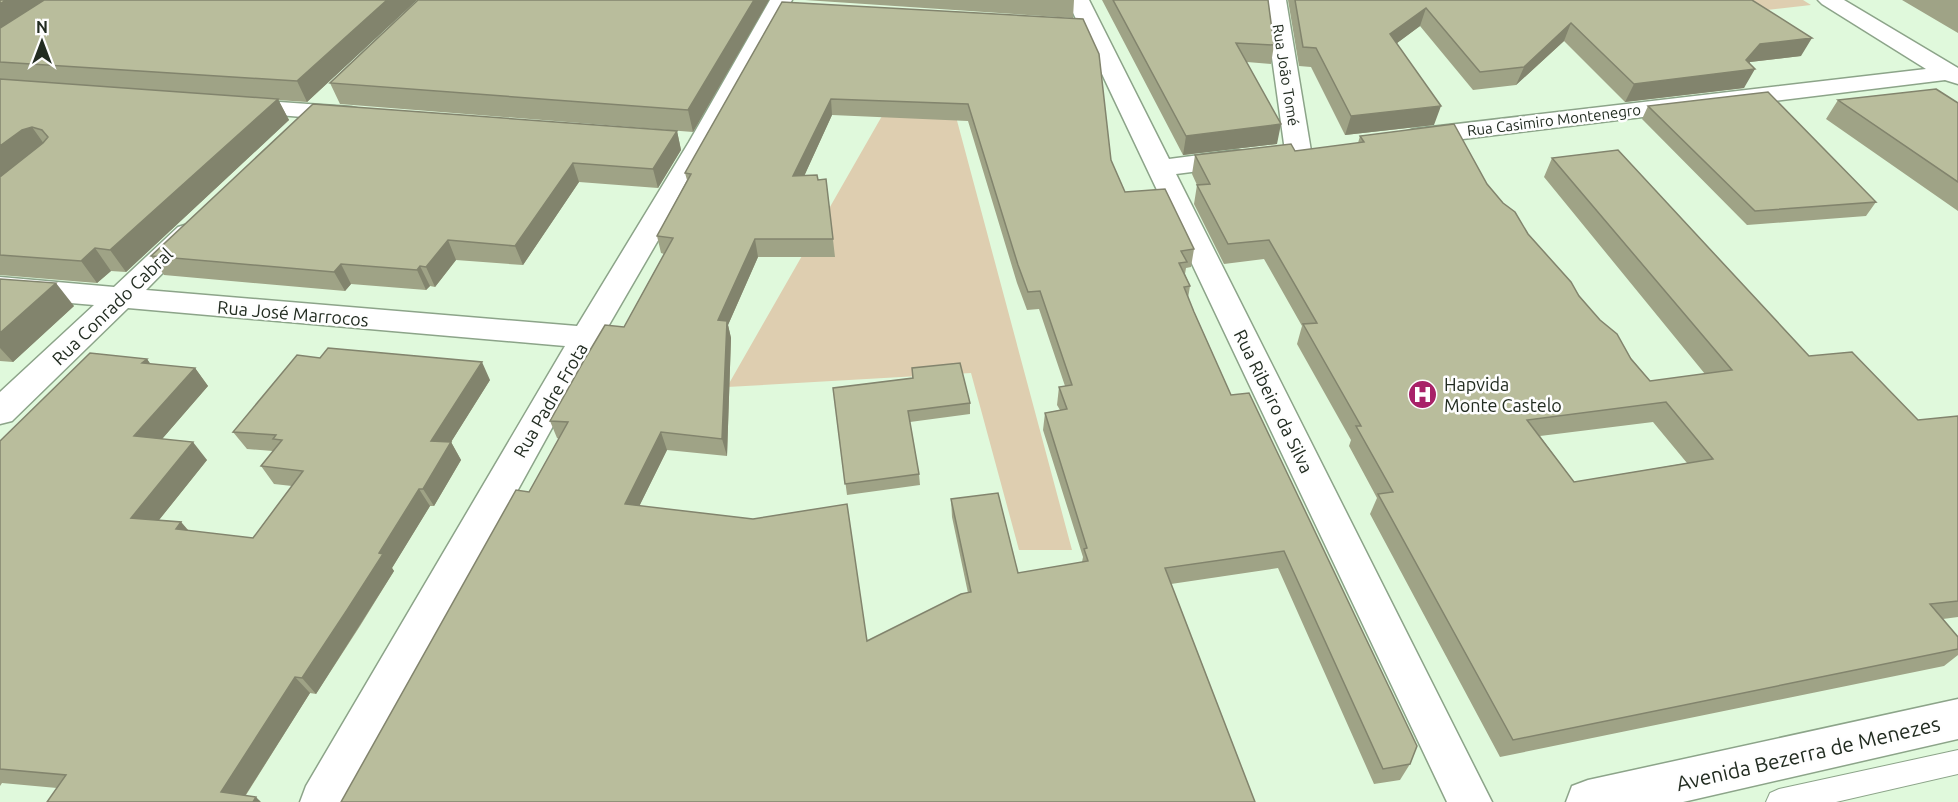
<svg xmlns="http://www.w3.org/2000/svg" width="1958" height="802" font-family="Ubuntu,sans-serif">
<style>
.green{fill:#deceb0}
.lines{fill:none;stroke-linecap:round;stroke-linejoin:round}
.lane-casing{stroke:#8ca489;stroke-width:2}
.street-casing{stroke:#8ca489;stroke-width:3}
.primary-casing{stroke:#8ca489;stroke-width:3}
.lane{fill:#fff;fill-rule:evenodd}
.street{fill:#fff;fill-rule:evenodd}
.primary{fill:#fff;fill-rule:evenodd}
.wall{fill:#9fa386;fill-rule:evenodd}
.shaded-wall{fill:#82846d}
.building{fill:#b9bd9c;stroke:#82846d;stroke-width:1.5;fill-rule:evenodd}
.labels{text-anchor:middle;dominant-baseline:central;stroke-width:5;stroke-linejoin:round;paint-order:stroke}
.far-street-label{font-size:15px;fill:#222c21;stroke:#fefefe}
.street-label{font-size:18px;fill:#222c21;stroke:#fefefe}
.poi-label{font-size:18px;fill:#222c21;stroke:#fefefe;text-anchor:start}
.near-street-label{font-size:21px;fill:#222c21;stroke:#fefefe}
</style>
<rect width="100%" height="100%" fill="#e0f9dc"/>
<path class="green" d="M1752 0H1803L1811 5 1767 10Z
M944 72 1072 550H1019L971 373 727 387 906 74Z"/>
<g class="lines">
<defs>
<path id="lane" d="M1958 750V774L1836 802H1766L1770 793 1779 789Z"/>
<path id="street" d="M770 0H792L715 142 602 337 346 802H300L306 786 565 346 128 308 12 421 0 424V392L94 305 0 297V277L114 287 178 227 188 224 198 227 202 233 146 290 577 326 689 142Z
M1067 0H1089L1169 159 1238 150 1247 153 1251 158 1247 163 1238 166 1176 174 1492 802H1447Z
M1264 0H1286L1311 151 1307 156 1298 159 1289 156 1285 151Z
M1818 0H1844L1958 68V84L1945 80 1414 145 1405 142 1401 137 1405 132 1414 129 1926 69 1822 4Z
M237 99 351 107 360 109 363 114 360 119 351 121 228 111 225 106 228 101Z"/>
<path id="primary" d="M1958 699V739L1683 802H1566L1572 786 1588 780Z"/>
</defs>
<use href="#lane" class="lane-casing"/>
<use href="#street" class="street-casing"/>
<use href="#primary" class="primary-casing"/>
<use href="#lane" class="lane"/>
<use href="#street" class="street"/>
<use href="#primary" class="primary"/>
</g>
<path class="wall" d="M0 0H417L307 102 278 100 289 120 126 272 111 271 97 283 0 275Z
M769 0 693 132 340 104 330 83Z
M805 0H1074L1073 18Z
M1102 0H1268L1274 45 1271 64 1247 62 1277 144 1183 155Z
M1288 0H1752L1801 56 1750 62 1744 88 1625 102 1564 41 1516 85 1473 90 1420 26 1397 43 1434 125 1345 135 1311 67 1299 66Z
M1902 0H1958V33Z
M782 2 1111 160 1125 192 1194 249 1191 267 1186 268 1185 274 1190 286 1188 298 1231 395 1410 764 1400 780 1374 784 1278 568 1171 584 341 802 529 492 559 439 557 438 550 421 624 327 664 254 661 253 657 236 687 180 685 173ZM832 115 968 121 1017 283 1027 310 1039 309 1065 386 1059 387 1057 405 1060 410 1045 413 1043 430 1083 557 1082 562 1018 573 951 499 952 517 968 593 867 641 639 506 667 450 727 456 731 338 728 325 758 257H835L826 179 818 180 804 176Z
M1838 100 1958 103V211L1826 119Z
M1648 106 1876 202 1866 216 1747 225 1642 119Z
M677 131 681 150 658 188 579 182 523 265 456 260 435 287 430 286 426 290 351 284 345 291 164 275 151 256Z
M1360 136 1487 184 1650 381 1705 374 1544 177 1552 158 1809 356 1918 420 1958 416V617L1943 619 1958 637V655L1944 666 1500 757 1370 514 1377 498 1349 446 1351 440 1297 344 1302 326 1264 259 1224 264 1194 204 1197 185 1192 174 1195 155 1295 151 1358 143ZM1653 422 1687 463 1574 482 1540 436Z
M0 279 74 306 13 362 0 361Z
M147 359 150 364 195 368 208 386 162 439 207 460 159 520 181 522 189 531 253 538 292 486 274 484 261 466 273 451 247 449 233 432 490 380 451 442 461 460 434 506H430L392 568 394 571 360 626 316 694 310 693 246 795 57 788 2 783 0 786V441Z
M912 368 970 403V414L910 422 919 474 920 485 847 495 833 388 912 378Z"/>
<path class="shaded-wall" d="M6 0H51L0 32V4Z
M387 0H417L307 102 297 81Z
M754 0H769L693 132 688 110Z
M1426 8 1420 26 1385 52 1390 34Z
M1571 23 1564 41 1516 85 1524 67Z
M1812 38 1801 56 1750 62 1742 71 1755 69 1744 88 1625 102 1634 84 1760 44Z
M278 99 289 120 126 272 110 250Z
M831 99 832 115 796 194 793 176Z
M1441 106 1434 125 1345 135 1351 116Z
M1281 124 1277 144 1183 155 1186 136Z
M32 127 47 148 0 179V146L22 130Z
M677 131 681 150 658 188 653 169Z
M573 163 579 182 523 265 515 246Z
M755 239 758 257 728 325 731 338 727 456 722 439 718 320Z
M448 240 456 260 435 287 426 267Z
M95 248 111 271 97 283 81 261Z
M341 264 351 284 345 291 334 272Z
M420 266 430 286 426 290 417 270Z
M56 283 74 306 13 362 0 348V333Z
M147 359 160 377 142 363Z
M482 362 490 380 441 458 431 441Z
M195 368 208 386 149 454 134 436Z
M661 432 667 450 632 521 625 504Z
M193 442 207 460 147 535 131 518Z
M451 442 461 460 434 506 423 489Z
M419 489 430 506 392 568 394 571 316 694 302 678Z
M181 522 196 540 176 529Z
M295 677 310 693 241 802 221 792Z
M256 797 261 802H253Z"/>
<path class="building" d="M0 0H6L0 4Z
M44 0H387L297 81 0 62V28Z
M418 0H754L688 110 330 83Z
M1113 0H1268L1274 45 1236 43 1281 124 1186 136Z
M1295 0H1752L1812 38 1760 44 1746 60 1755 69 1634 84 1571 23 1524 67 1480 72 1426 8 1390 34 1441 106 1351 116 1316 48 1303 47Z
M782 2 1083 19 1099 54 1111 160 1125 192 1165 189 1194 249 1181 251 1187 262 1179 263 1190 286 1184 287 1194 312 1231 395 1249 393 1417 746 1410 764 1383 769 1284 551 1165 568 1255 802H341L516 490 529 492 568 422 550 421 586 357 605 325 624 327 673 238 657 236 691 174 685 173ZM831 99 968 104 1018 265 1028 292 1040 291 1072 385 1059 387 1067 409 1045 413 1087 548 1084 549 1088 561 1018 573 998 493 951 499 971 592 961 594 867 641 847 504 753 519 625 504 661 432 722 439 727 321 718 320 755 239H833L826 179 818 180 817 175 793 176Z
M0 79 278 99 110 250 95 248 81 261 0 255V177L43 143 48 137 42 130 32 127 22 130 0 146Z
M1936 89 1958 103V182L1838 100Z
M1768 92 1876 202 1755 211 1648 106Z
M313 104 677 131 653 169 573 163 515 246 448 240 426 267 420 266 417 270 341 264 334 272 151 256Z
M1454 124 1487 184 1503 203 1515 212 1528 234 1571 282 1579 296 1600 320 1617 334 1631 359 1650 381 1732 370 1552 158 1618 150 1809 356 1852 352 1918 420 1958 416V601L1930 604 1958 637V649L1513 740 1378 494 1393 492 1356 426H1361L1303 324 1317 323 1269 240 1228 244 1197 185 1210 184 1195 155 1291 144 1295 151 1364 142 1360 136ZM1666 402 1713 459 1574 482 1527 420Z
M0 279 56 283 0 333Z
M328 348 482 362 431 441 451 442 423 489H419L379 553 383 554 347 610 302 678 295 677 221 792 256 797 253 802H47L66 775 0 769V441L90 353 147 359 142 363 195 368 134 436 193 442 131 518 181 522 176 529 253 538 303 471 261 466 282 440 273 439 276 435 233 432 297 355 320 358Z
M960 363 970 403 908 411 919 474 845 484 833 388 913 378 912 368Z"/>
<defs>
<symbol id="hospital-disc" viewBox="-11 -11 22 22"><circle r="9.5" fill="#a82168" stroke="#fefefe"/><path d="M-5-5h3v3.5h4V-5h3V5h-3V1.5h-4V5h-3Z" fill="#fff"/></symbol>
</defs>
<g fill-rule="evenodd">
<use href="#hospital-disc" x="1406" y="378" width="33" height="33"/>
</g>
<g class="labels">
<g class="far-street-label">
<text transform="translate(1286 75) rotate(81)">Rua João Tomé</text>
<text transform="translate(1554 120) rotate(-7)">Rua Casimiro Montenegro</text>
</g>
<g class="street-label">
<text transform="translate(112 306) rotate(-44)">Rua Conrado Cabral</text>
<text transform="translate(293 313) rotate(5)">Rua José Marrocos</text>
<text transform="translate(550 400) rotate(-60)">Rua Padre Frota</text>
<text transform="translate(1274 401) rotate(64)">Rua Ribeiro da Silva</text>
</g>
<g class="poi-label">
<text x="1444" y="384">Hapvida<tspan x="1444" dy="21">Monte Castelo</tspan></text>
</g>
<g class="near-street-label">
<text transform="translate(1808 753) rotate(-13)">Avenida Bezerra de Menezes</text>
</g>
</g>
<g transform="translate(42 42)" stroke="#fefefe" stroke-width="4.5" paint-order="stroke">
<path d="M0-4.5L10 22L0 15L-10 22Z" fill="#222c21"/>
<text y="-9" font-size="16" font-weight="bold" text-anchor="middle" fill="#222c21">N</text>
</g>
</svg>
